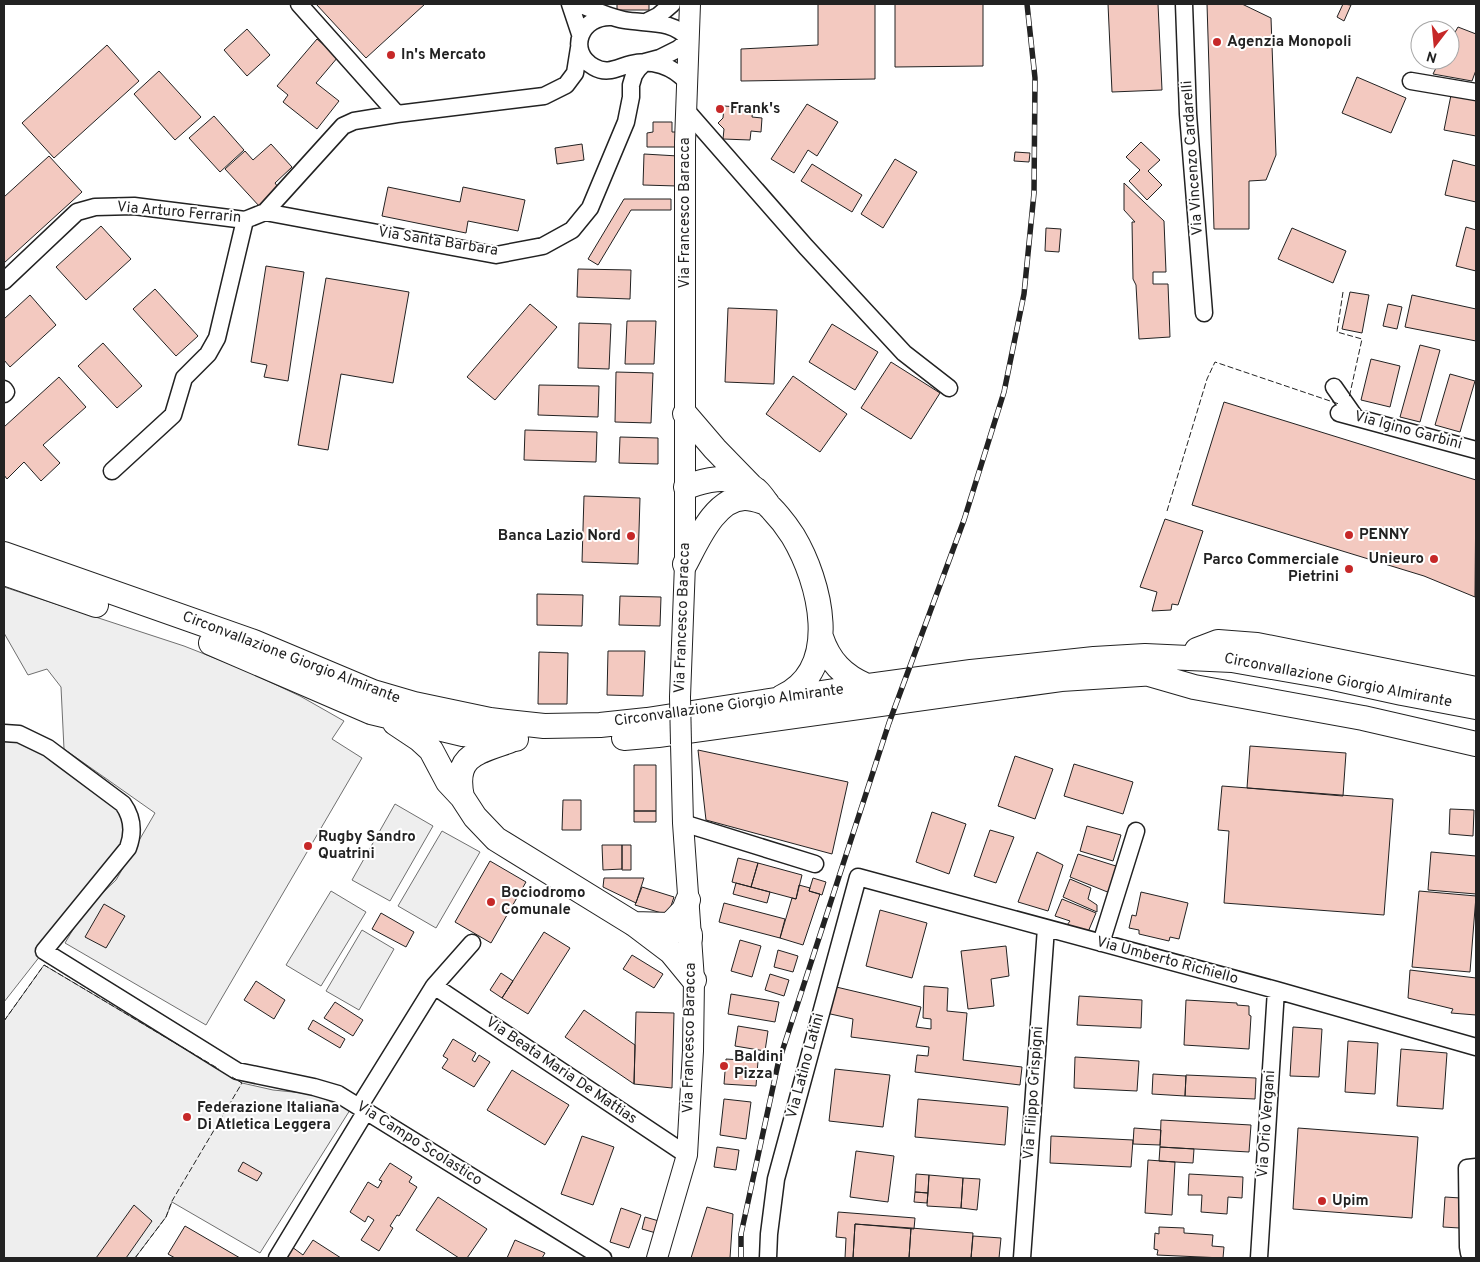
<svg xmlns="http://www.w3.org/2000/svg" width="1480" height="1262" font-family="Overpass,sans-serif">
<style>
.green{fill:#eee;stroke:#6f6f6f}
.building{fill:#f3c9c0;stroke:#222}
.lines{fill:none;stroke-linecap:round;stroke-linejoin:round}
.minor-casing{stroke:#222;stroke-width:19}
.major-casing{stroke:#222;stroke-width:22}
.highway-casing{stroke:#222;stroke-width:26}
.minor{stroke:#fff;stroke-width:16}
.major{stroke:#fff;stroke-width:20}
.highway{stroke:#fff;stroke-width:24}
.rail-casing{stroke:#222;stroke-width:5.5}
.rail{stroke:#fff;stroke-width:4;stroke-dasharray:11;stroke-linecap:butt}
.major-bridge-casing{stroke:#222;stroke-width:22;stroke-linecap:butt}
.major-bridge{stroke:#fff;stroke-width:20}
.fence{stroke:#222;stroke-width:1;stroke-dasharray:6 2.5;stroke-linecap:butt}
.poi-dot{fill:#c62828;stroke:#fff;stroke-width:2}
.labels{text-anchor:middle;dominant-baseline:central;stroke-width:4;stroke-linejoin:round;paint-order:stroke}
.poi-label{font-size:15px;font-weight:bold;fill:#222;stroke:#fff;text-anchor:start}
.street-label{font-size:15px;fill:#222;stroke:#fff}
</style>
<rect width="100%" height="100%" fill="#fff"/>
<path class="green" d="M4 587 184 646 240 668 300 696 344 721 332 739 362 758 206 1025 65 943 84 911 116 880 155 813 64 749 61 687 47 669 28 675 4 633Z
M4 733 19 734 123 804 133 831 44 951 4 1002Z
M395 804 433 826 390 901 352 880Z
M442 831 480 852 436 928 398 906Z
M331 891 366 912 321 986 286 965Z
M362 930 394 949 359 1010 326 991Z
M44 965 242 1083 273 1090 313 1094 350 1110 260 1253 172 1202 166 1217 135 1258H4V1021Z"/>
<path class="building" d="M316 4H425L366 58Z
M617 4H649V10H617Z
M818 4H875V79L741 81V49L818 45Z
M895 4H983V66L895 67Z
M1108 4H1158L1162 90 1112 92Z
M1207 4H1242L1271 18 1276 155 1266 180 1249 181V229H1214Z
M1343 4 1351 5 1344 21 1337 17Z
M1458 27 1476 34V70L1472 81 1433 74 1440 60H1450V41Z
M247 29 270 55 247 76 224 50Z
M317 39 338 57 316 83 339 101 317 129 283 102 288 95 277 86Z
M107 45 139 81 54 158 22 123Z
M159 71 201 117 175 140 134 94Z
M1357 77 1406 98 1391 133 1342 113Z
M1451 95 1476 100V136L1444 130Z
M807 104 838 122 817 156 808 150 794 173 771 159Z
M724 106 753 108 752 117 762 118 761 132 751 131 750 140 723 139 724 129 718 123 723 118Z
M214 116 244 150 220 172 189 138Z
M653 122H672V132H678L679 147H647V133L653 132Z
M1141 142 1160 160 1148 171 1162 185 1147 200 1129 181 1140 170 1126 157Z
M271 144 292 167 275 183 280 190 260 207 225 169 245 151 253 160Z
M582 144 584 160 557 164 555 148Z
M1015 152 1030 153 1029 162 1014 161Z
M644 154 678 156 677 186 643 185Z
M49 156 82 192 4 263V197Z
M895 159 917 172 883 228 861 214Z
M1453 160 1476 166V202L1445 195Z
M812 164 862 195 852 212 801 181Z
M1124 183 1164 221 1166 272H1153V284H1168L1170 337 1139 339 1136 285 1133 279 1132 222H1135L1124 210Z
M388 187 460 202 463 187 525 200 518 231 468 221 466 233 382 216Z
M624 199H671V210H631L598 265 588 259Z
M101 226 131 259 86 300 56 267Z
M1466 227 1476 230V271L1456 266Z
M1046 228 1061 229 1059 252 1045 251Z
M1292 228 1346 251 1333 283 1278 259Z
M266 266 304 272 288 381 264 377 267 365 251 362Z
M578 269 631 270 630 299 577 297Z
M326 278 409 292 393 383 341 374 328 450 298 445Z
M155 289 198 336 176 356 133 309Z
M1350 292 1369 295 1362 333 1342 329Z
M30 295 56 325 10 367 4 360V319Z
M1412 295 1476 309V341L1405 327Z
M530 304 557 327 495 400 467 377Z
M1388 304 1402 307 1397 329 1383 326Z
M728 308 777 310 774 384 725 382Z
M627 321H656L654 364H625Z
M579 323 611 324 609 369 578 368Z
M832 324 878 352 855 390 809 362Z
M103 343 142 386 117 408 78 366Z
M1420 345 1440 350 1420 422 1400 417Z
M1371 359 1400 366 1390 407 1361 400Z
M891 362 940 393 911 439 861 408Z
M616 372 653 373 651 423 615 422Z
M1450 374 1475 381 1460 432 1435 425Z
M793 376 847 414 820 452 766 414Z
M59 377 86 407 43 445 60 463 41 481 24 462 7 479 4 475V427Z
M539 385 599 386 598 417 538 415Z
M1224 402 1476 480 1475 597 1424 576 1192 505Z
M525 430 597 432 596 462 524 460Z
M620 437 658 438V464L619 463Z
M584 496 640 498 638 564 582 562Z
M1165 519 1203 531 1178 605 1172 604 1171 610 1152 611 1157 592 1140 587Z
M537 594 583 595 582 626 537 625Z
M620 596 661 597 660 626 619 625Z
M608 651H645L643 696 607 695Z
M539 652 568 653 567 704H538Z
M1250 746 1346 753 1343 796 1247 788Z
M698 750 848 782 832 854 706 820Z
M1015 756 1053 769 1035 819 998 806Z
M1074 764 1133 782 1123 814 1064 796Z
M634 765H656V811H634Z
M1222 786 1393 799 1384 915 1224 903 1229 831 1218 830Z
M563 800H581V830H562Z
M1450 809 1474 810 1473 836 1449 834Z
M634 811H656V822H634Z
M932 812 966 824 949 874 916 862Z
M1087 826 1121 835 1113 861 1080 851Z
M990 830 1014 837 996 883 974 876Z
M602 845H622V869L603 870Z
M622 845H631V870H622Z
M1037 852 1063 865 1048 911 1018 902Z
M1431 852 1476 856V894L1428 890Z
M1078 854 1119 867 1110 893 1070 877Z
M738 858 758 863 751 887 732 882Z
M490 861 526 882 491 943 455 922Z
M758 863 802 875 796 899 751 887Z
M604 878H644L636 903 603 887Z
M813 878 826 882 822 895 809 891Z
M1070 879 1091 888 1088 899 1097 905V912L1063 897Z
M736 883 770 892 767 903 733 894Z
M799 885 810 888 809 891 820 894 803 945 780 938 792 898 796 899Z
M642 887 674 897 668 915 635 905Z
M1419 891 1476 896 1470 972 1412 967Z
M1141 892 1188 903 1179 939 1170 937 1169 941 1139 934V930L1129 928 1132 915 1136 916Z
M1062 899 1096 913 1088 932 1067 925 1070 921 1055 916Z
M724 903 785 919 780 938 719 922Z
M104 904 125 916 106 948 85 937Z
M880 910 927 923 912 978 866 966Z
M381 913 414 932 406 947 372 929Z
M544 932 570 948 528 1014 502 998Z
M740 940 761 946 752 977 731 971Z
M1006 946 1009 976 991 979 994 1006 968 1009 961 951Z
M778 950 798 956 793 972 774 967Z
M632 955 663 974 654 988 623 969Z
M1410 970 1476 978V1015L1451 1013 1453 1009 1408 998Z
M501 973 513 981 502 998 490 990Z
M770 974 789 980 784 996 765 990Z
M256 981 285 1000 274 1019 244 1000Z
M832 986 921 1007 916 1027 931 1029V1019L923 1018 924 986 948 988 947 1011 967 1013 963 1060 1022 1067 1020 1085 915 1072 917 1055 928 1056 929 1047 851 1037 853 1019 826 1013Z
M731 994 779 1002 775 1022 728 1014Z
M1079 996 1142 1000 1141 1028 1077 1025Z
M1186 1000 1237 1003V1005L1249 1006V1015L1251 1016 1249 1049 1184 1045Z
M335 1002 363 1020 353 1036 324 1018Z
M584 1010 635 1045 634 1084 565 1037Z
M636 1012 674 1013 672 1088 634 1084Z
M313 1020 345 1039 340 1048 308 1029Z
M738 1026 768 1031 765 1051 735 1046Z
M1293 1027 1322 1029 1319 1077 1290 1076Z
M453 1039 476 1053 472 1060 475 1062 479 1055 490 1062 474 1087 442 1068 448 1059 443 1056Z
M1348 1041 1378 1043 1375 1094 1345 1092Z
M1401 1049 1447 1053 1443 1109 1397 1106Z
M1075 1057 1139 1061 1137 1091 1074 1088Z
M726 1059 758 1061 756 1086 724 1084Z
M835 1069 890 1075 883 1127 829 1121Z
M512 1070 569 1105 545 1145 487 1110Z
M1153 1074 1186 1076 1185 1096 1152 1094Z
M1186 1075 1256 1078 1255 1099 1185 1096Z
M724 1099 751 1102 746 1139 720 1135Z
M918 1099 1008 1107 1005 1145 915 1137Z
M1161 1120 1251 1125 1249 1152 1160 1147Z
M1134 1128 1161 1130 1160 1145 1133 1144Z
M1298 1128 1418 1137 1412 1218 1293 1209Z
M582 1136 614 1147 593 1205 561 1194Z
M1051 1136 1133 1140 1131 1167 1050 1163Z
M717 1147 739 1150 736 1170 714 1167Z
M1160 1147 1194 1149 1193 1163 1159 1161Z
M856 1151 894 1156 888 1202 850 1197Z
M1148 1160 1175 1162 1172 1215 1145 1213Z
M243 1162 262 1173 257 1181 238 1171Z
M390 1163 412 1177 409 1182 417 1187 399 1216 397 1215 390 1226 393 1228 379 1251 361 1240 374 1220 368 1216 365 1222 350 1212 368 1182 378 1188 382 1181 379 1180Z
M916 1174 929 1175 928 1193 915 1192Z
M1189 1174 1243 1177 1242 1198 1228 1197 1227 1214 1201 1212 1202 1195H1188Z
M929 1175 963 1178 961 1208 927 1206Z
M963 1178 980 1179 977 1210 961 1208Z
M915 1192 928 1193 927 1203 914 1202Z
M438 1197 487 1229 467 1258H459L416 1230Z
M1445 1197 1476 1199V1229L1443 1227Z
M134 1205 152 1221 126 1258H96Z
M707 1207 733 1214 730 1258H691Z
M621 1208 641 1215 629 1248 610 1242Z
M838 1212 915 1218 914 1229 855 1224 853 1258H845L846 1238 836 1237Z
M645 1217 659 1221 656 1233 642 1229Z
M855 1224 911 1228 909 1258H853Z
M185 1226 240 1258H175L168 1254Z
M1159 1227 1184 1228V1233L1213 1235 1212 1246 1224 1247 1223 1258 1157 1255 1158 1250 1154 1249 1155 1233 1159 1234Z
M911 1228 973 1233 971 1258H909Z
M973 1236 1001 1238 999 1258H971Z
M313 1240 341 1258H285L292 1247 303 1255Z
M515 1240 545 1253 542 1258H507Z"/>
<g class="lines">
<defs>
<path id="minor" d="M299 4 397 114
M570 4 580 34
M1184 4 1188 114 1204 313
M612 17C581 15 566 51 594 67 608 75 618 67 631 64 652 59 673 66 687 82
M648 21 658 16 672 4
M1411 81 1476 92
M686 110 806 247 904 353 949 388
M265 212 496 255 543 246 572 230 590 208 626 122 631 97V85L634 75 638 69 645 62 660 58 678 49 689 40C674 19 645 24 624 20 609 17 593 10 579 4
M4 281 77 212 95 207 134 206 245 220 265 212 343 126 354 121 397 114 544 96 566 85 575 73 579 48
M1334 387 1355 417
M4 389 6 392 4 394
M1339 413 1476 450
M112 471 173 415 184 378 208 354 217 338 245 220
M4 733 19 734 48 748 123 804C133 818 134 832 128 848L44 951 237 1071 314 1087 338 1094 603 1258
M683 823 815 864
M1101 943 1136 831
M434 986 472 943
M359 1107 434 986 687 1155
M1476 1167 1467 1168 1468 1247 1469 1253 1476 1256
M277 1258 366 1111
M768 1258 769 1234 776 1179 858 877 1276 990 1476 1047
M1022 1258 1046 928
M1259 1258 1276 990"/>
<path id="major" d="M680 697 685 564V142L690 4
M657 1258 687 1155 693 1051 694 980 683 823 681 744"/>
<path id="highway" d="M685 414 715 449 750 485
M686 487C707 479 726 475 748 485 758 489 763 498 769 506 778 515 786 525 793 536 820 581 843 669 782 697
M4 554 254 642 373 692 414 704 490 720 544 726 600 725 647 720 867 686 971 672 1094 659 1145 656 1232 660 1324 676 1402 693 1476 707
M685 564C697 542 715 498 745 498 753 498 760 501 767 503
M4 573 96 605
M821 637C829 661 843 676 867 686
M211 643 371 712 463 734 516 739
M1197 650 1218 642 1257 645 1476 689
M1142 672 1194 687 1363 718 1476 744
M395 723 419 739 431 750 448 782 462 797 475 817 496 839 634 924 671 952 694 980
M624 738 658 735 1061 679 1156 673
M462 797C453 756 477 752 509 741
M634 924 670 925 684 910 688 900
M670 925 690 935V938"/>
</defs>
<use href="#minor" class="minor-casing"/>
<use href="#major" class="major-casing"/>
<use href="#highway" class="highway-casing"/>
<use href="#minor" class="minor"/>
<use href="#major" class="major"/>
<use href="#highway" class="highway"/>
<defs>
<path id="rail" d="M741 1258V1234L778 1064 889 723 964 520 1004 392 1024 294 1034 193 1035 78 1027 4"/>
</defs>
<use href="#rail" class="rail-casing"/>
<use href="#rail" class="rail"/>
<defs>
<path id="major-bridge" d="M680 697 681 744"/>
</defs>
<use href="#major-bridge" class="major-bridge-casing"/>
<use href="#major-bridge" class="major-bridge"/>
<path class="fence" d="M1343 292 1337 332 1362 339 1349 398
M1167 511 1207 379 1215 362 1339 404
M4 1021 44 965 219 1069
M135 1258 166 1217 172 1201 242 1083 232 1077"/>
</g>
<g class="poi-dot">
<circle cx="1217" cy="42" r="5"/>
<circle cx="391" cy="55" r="5"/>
<circle cx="720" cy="109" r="5"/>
<circle cx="1349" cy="535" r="5"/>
<circle cx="631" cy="536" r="5"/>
<circle cx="1434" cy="559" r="5"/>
<circle cx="1349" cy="569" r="5"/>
<circle cx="308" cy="846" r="5"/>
<circle cx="491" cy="902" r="5"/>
<circle cx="724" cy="1066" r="5"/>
<circle cx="187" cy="1117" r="5"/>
<circle cx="1322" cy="1201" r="5"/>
</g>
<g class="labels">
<g class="poi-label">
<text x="1227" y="42">Agenzia Monopoli</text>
<text x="401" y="55">In's Mercato</text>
<text x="730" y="109">Frank's</text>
<text x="1359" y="535">PENNY</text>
<text x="621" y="536" text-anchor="end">Banca Lazio Nord</text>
<text x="1424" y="559" text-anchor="end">Unieuro</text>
<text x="1339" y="560" text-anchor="end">Parco Commerciale<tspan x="1339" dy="17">Pietrini</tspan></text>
<text x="318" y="837">Rugby Sandro<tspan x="318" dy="17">Quatrini</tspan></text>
<text x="501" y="893">Bociodromo<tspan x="501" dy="17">Comunale</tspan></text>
<text x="734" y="1057">Baldini<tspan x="734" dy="17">Pizza</tspan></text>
<text x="197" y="1108">Federazione Italiana<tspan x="197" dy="17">Di Atletica Leggera</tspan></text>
<text x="1332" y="1201">Upim</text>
</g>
<g class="street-label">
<text transform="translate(1193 158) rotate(-94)">Via Vincenzo Cardarelli</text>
<text transform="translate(179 213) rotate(5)">Via Arturo Ferrarin</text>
<text transform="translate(685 213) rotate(-90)">Via Francesco Baracca</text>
<text transform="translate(438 242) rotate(9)">Via Santa Barbara</text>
<text transform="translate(1408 431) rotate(15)">Via Igino Garbini</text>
<text transform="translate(683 618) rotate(-88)">Via Francesco Baracca</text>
<text transform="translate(291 658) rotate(21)">Circonvallazione Giorgio Almirante</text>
<text transform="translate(1338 681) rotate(11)">Circonvallazione Giorgio Almirante</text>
<text transform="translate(729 706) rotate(-8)">Circonvallazione Giorgio Almirante</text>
<text transform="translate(1167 961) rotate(15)">Via Umberto Richiello</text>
<text transform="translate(690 1038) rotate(-89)">Via Francesco Baracca</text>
<text transform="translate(806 1066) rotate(-75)">Via Latino Latini</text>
<text transform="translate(561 1071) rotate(34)">Via Beata Maria De Mattias</text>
<text transform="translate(1034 1093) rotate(-86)">Via Filippo Grispigni</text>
<text transform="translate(1267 1124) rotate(-86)">Via Orio Vergani</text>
<text transform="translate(419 1144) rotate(32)">Via Campo Scolastico</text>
</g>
</g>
<rect width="1480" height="1262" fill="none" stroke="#222222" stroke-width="10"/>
<g transform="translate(1435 45) rotate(196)"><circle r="24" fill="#ffffff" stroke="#a7a7a7"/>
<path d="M0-4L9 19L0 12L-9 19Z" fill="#c62828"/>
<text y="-8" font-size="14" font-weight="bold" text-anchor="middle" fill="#222222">N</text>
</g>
</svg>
